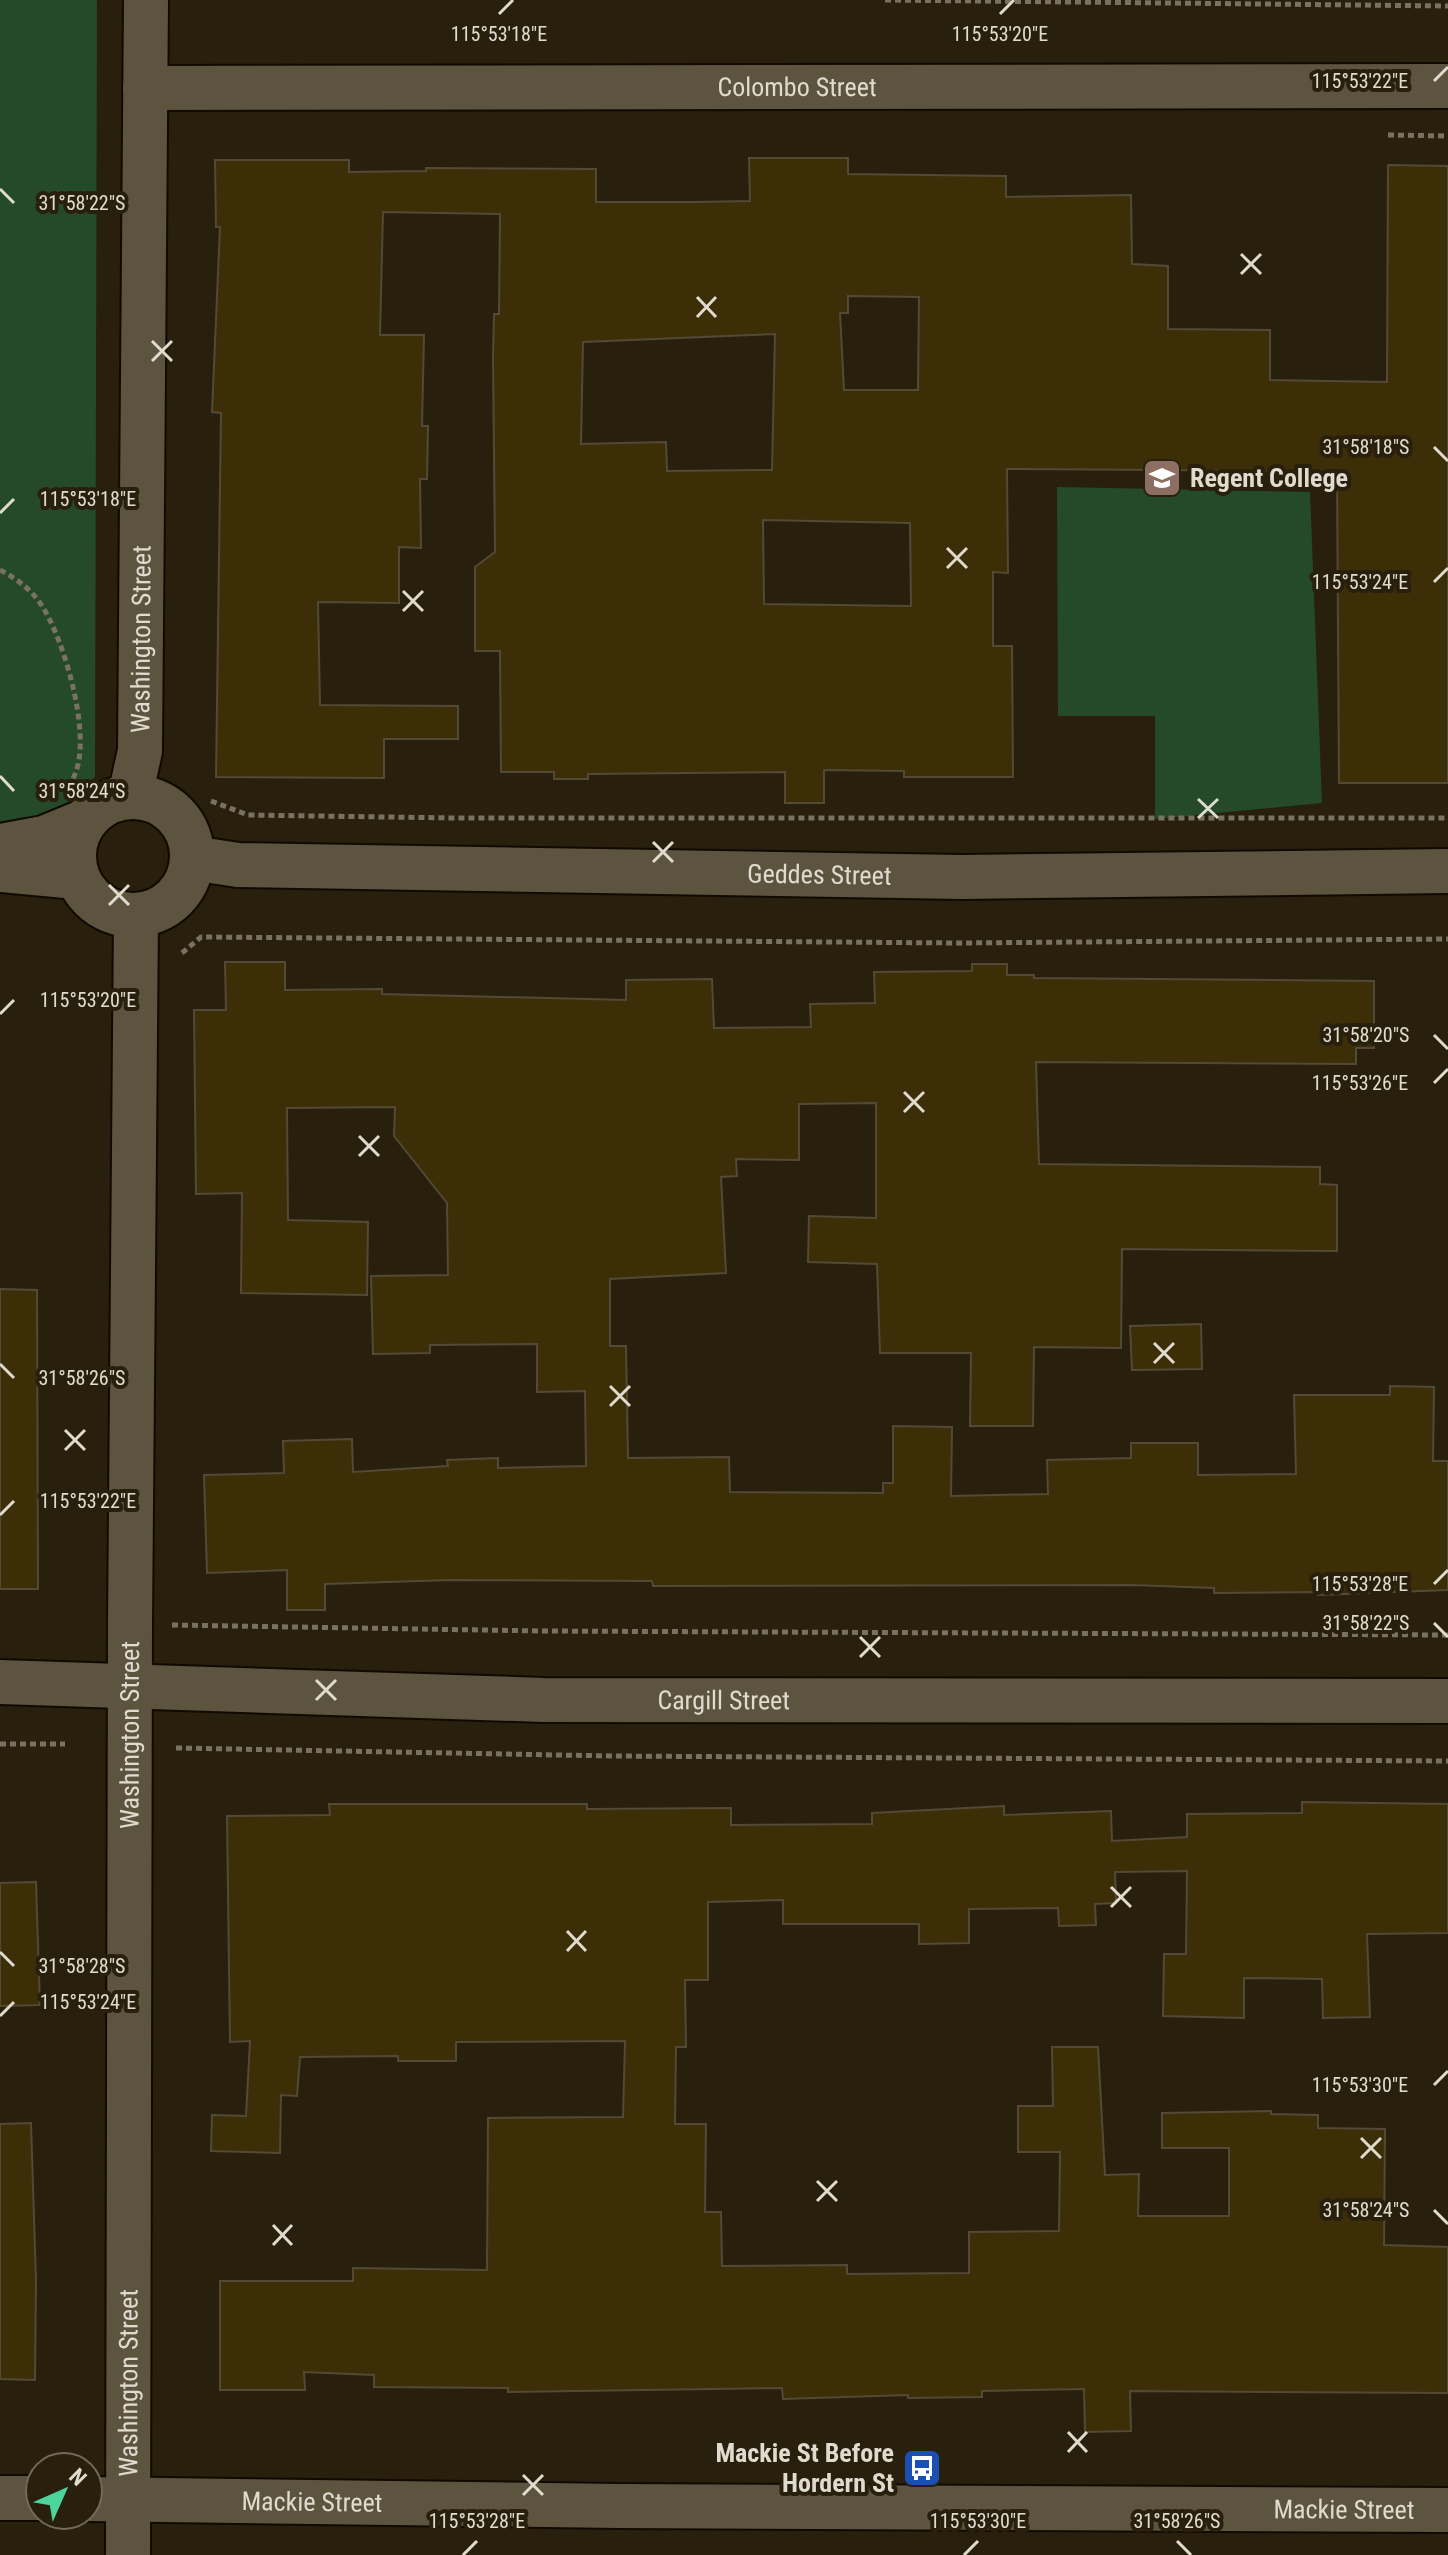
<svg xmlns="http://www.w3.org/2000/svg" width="1448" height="2555" font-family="'Roboto Condensed',sans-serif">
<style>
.green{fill:#244a29}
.building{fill:#3c2e06;stroke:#524a36;stroke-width:2;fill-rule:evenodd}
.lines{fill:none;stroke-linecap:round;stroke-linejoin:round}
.minor-casing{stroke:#110a00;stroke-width:48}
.path{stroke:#797262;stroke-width:5;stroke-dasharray:6 4;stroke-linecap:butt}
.minor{stroke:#5c543f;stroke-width:44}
.ticks{fill:none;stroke:#e0dbcf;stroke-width:3}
.labels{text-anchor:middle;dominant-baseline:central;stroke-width:8;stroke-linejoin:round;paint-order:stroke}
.street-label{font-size:26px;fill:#e0dbcf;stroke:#28200d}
.poi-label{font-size:26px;font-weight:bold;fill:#e0dbcf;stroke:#28200d;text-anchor:start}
.ticks-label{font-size:20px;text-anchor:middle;fill:#e0dbcf;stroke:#28200d;stroke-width:8;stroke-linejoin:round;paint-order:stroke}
</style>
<rect width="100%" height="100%" fill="#28200d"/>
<path class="green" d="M0 0H97L95 776 81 804 0 833Z
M1057 487 1310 492 1322 803 1155 819V716H1058Z"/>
<path class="building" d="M749 158H848V174L1006 176V197L1131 195 1132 264 1168 266V329L1270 330V380L1387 382 1388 165 1448 166V783H1339L1337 472 1168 470 1007 469 1008 573 993 572V646H1012L1013 777H904V771L824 770V803H785V772L588 774V779H554V772H501L500 651H475V567L495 552 493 357 494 314H499L500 214 383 212 380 335H424L422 426H428L427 479H420L421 548 399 547V603L318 602 320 705 458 706V739H384V778L216 777 221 413 212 412 220 227H216L215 160H349V172L426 171V168L596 169V202H698L750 201ZM848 296 919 297 918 390H844L840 313H848ZM775 334 772 470 667 471 666 442 581 444 583 342ZM763 520 910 523 911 606 764 604Z
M225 962H285V990L382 989V994L626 1000V980L712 979 714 1028 811 1027 810 1004 875 1003 874 972 972 971V964H1007V975H1034V978L1374 981V1048H1356V1064L1036 1062 1039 1164 1320 1167V1184L1337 1185V1251L1122 1249 1121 1348 1034 1347 1033 1426H970L971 1353H880L877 1264 808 1262 809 1216 876 1218V1103L799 1104V1160L736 1159 737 1176 721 1177 726 1273 610 1279V1346H626L628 1458 729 1457 730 1492 883 1493V1483H893V1426L952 1427 951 1496 1048 1494 1047 1460 1131 1458V1443H1198V1475L1296 1474 1294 1395H1390V1386L1434 1387 1433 1461H1448V1590L1318 1595V1592L1214 1593V1588L1132 1585 653 1586 652 1581 451 1580 325 1584V1610H287V1570L207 1573 204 1475 284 1473 283 1441 352 1439 353 1472 448 1466 447 1460 498 1458V1468L586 1466 585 1391 537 1392V1344L430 1345V1353L373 1354 371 1276 448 1275 447 1203 394 1136 395 1107 287 1108 288 1220 368 1222 367 1295 241 1293 242 1193 196 1194 194 1010H226Z
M0 1289 37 1290 38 1589H0Z
M1201 1324 1202 1369 1132 1370 1130 1326Z
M1302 1802 1448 1804V1933L1367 1934 1370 2017 1323 2018 1322 1979 1244 1978V2018L1163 2016 1164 1954H1186L1187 1871 1115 1872 1116 1903 1095 1904 1096 1925 1059 1926 1058 1908 969 1909V1943L919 1944V1924H783V1900L708 1902V1980H685L686 2047H676L675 2124H706L705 2212H721L722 2266 847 2265V2274L969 2273V2232L1059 2231 1060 2152H1018V2106H1053L1052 2047H1098L1105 2175 1139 2174 1138 2216H1229V2148H1162V2113L1271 2111V2114L1318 2115V2128L1385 2129 1384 2245 1448 2247V2393L1130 2391 1131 2431 1085 2432 1084 2389 982 2391V2397L908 2398V2395L783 2399 782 2388 508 2392V2388L374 2387V2375L304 2372 305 2390H220V2281H353V2268L487 2270 488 2118 623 2117 625 2041 456 2042V2061H398V2056L300 2057 297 2096 281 2095 280 2153 211 2151 212 2115 246 2116 250 2041 230 2042 227 1816 330 1815 329 1804H587V1809L731 1808V1825L872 1824V1813L1004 1806V1815L1111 1811 1112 1841 1187 1837V1814L1302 1813Z
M36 1882 40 2005 0 2006V1883Z
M31 2123 36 2280 35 2380 0 2379V2124Z"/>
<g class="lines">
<defs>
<g id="minor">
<path id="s1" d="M145 88 1448 86"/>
<path id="s2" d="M130 796 140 751 146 0"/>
<circle cx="133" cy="856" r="59"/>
<path d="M0 846 44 838 83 822"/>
<path id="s3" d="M192 858 238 865 962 877 1448 871"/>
<path d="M0 870 77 877"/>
<path id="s4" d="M0 1682 544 1700 1448 1701"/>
<path d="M0 2498H40"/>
<path id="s5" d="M88 2499 618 2506 1448 2510"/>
<path id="s6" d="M128 2555 130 1624 136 916"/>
</g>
</defs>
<use href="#minor" class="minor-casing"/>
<path class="path" d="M885 0 1448 6
M1388 135 1448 136
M0 570C17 579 32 590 42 606 65 641 95 744 72 780
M211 801 248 815 455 818H1448
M182 953 201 937 958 943 1448 939
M172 1625 542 1631 1448 1635
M0 1744H65
M176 1748 613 1756 1448 1761"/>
<use href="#minor" class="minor"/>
</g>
<path class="ticks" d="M499 14 513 0M1000 14 1014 0M1434 81 1448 67M0 189 14 203M1241 254 1261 274M1241 274 1261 254M697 297 716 317M697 317 716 297M152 341 172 361M152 361 172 341M1434 447 1448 461M0 513 14 499M947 548 967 568M947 568 967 548M1434 582 1448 568M403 591 423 611M403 611 423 591M0 776 14 791M1198 799 1218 818M1198 818 1218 799M653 842 673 862M653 862 673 842M109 885 129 905M109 905 129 885M0 1014 14 1000M1434 1035 1448 1049M1434 1083 1448 1069M904 1092 924 1112M904 1112 924 1092M359 1136 379 1156M359 1156 379 1136M1154 1343 1174 1363M1154 1363 1174 1343M0 1364 14 1378M610 1386 630 1406M610 1406 630 1386M65 1430 85 1450M65 1450 85 1430M0 1515 14 1501M1434 1584 1448 1570M1434 1623 1448 1637M860 1637 880 1657M860 1657 880 1637M316 1680 336 1700M316 1700 336 1680M1111 1887 1131 1907M1111 1907 1131 1887M567 1931 586 1951M567 1951 586 1931M0 1952 14 1966M0 2016 14 2002M1434 2085 1448 2071M1361 2138 1381 2158M1361 2158 1381 2138M817 2181 837 2201M817 2201 837 2181M1434 2210 1448 2224M273 2225 292 2245M273 2245 292 2225M1068 2432 1087 2452M1068 2452 1087 2432M523 2475 543 2495M523 2495 543 2475M1177 2541 1191 2555M463 2555 477 2541M964 2555 978 2541"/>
<defs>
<symbol id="school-square" viewBox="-11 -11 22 22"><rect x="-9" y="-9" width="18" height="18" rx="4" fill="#8d6e63" stroke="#28200d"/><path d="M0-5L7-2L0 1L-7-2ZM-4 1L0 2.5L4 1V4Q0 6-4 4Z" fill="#fff"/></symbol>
<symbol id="bus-square" viewBox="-11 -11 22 22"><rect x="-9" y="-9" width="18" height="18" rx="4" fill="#1a4fb4" stroke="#28200d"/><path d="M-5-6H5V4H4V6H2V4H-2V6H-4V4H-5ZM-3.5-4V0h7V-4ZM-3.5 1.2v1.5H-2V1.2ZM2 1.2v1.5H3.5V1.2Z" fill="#fff"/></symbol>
</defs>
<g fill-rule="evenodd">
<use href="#school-square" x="1140" y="456" width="44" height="44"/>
<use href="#bus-square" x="900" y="2446" width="44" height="44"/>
</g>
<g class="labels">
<g class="street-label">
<text stroke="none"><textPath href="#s1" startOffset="652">Colombo Street</textPath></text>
<text stroke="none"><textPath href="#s2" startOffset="158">Washington Street</textPath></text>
<text stroke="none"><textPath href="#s3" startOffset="628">Geddes Street</textPath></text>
<text stroke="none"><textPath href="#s4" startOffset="724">Cargill Street</textPath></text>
<text stroke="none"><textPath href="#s6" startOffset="820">Washington Street</textPath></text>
<text stroke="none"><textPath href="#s6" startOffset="172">Washington Street</textPath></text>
<text stroke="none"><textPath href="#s5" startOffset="224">Mackie Street</textPath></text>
<text stroke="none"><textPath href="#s5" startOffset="1256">Mackie Street</textPath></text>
</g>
<g class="poi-label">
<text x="1190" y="478">Regent College</text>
<text x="894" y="2453" text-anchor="end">Mackie St Before<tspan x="894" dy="30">Hordern St</tspan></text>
</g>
</g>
<g class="ticks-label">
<text x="499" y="41">115°53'18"E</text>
<text x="1000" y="41">115°53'20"E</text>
<text x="1360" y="88">115°53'22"E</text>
<text x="82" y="210">31°58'22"S</text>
<text x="1366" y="454">31°58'18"S</text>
<text x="88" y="506">115°53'18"E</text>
<text x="1360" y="589">115°53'24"E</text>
<text x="82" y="798">31°58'24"S</text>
<text x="88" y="1007">115°53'20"E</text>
<text x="1366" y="1042">31°58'20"S</text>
<text x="1360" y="1090">115°53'26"E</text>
<text x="82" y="1385">31°58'26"S</text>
<text x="88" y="1508">115°53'22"E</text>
<text x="1360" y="1591">115°53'28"E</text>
<text x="1366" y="1630">31°58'22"S</text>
<text x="82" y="1973">31°58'28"S</text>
<text x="88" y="2009">115°53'24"E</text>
<text x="1360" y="2092">115°53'30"E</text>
<text x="1366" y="2217">31°58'24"S</text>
<text x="477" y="2528">115°53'28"E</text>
<text x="978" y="2528">115°53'30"E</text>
<text x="1177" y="2528">31°58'26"S</text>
</g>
<g transform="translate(64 2491) rotate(45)"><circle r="38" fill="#28200d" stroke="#726b5b" stroke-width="2"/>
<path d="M0-6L14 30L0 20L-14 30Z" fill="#4bd49b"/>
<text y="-12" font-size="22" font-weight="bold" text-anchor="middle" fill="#e0dbcf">N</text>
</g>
</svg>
